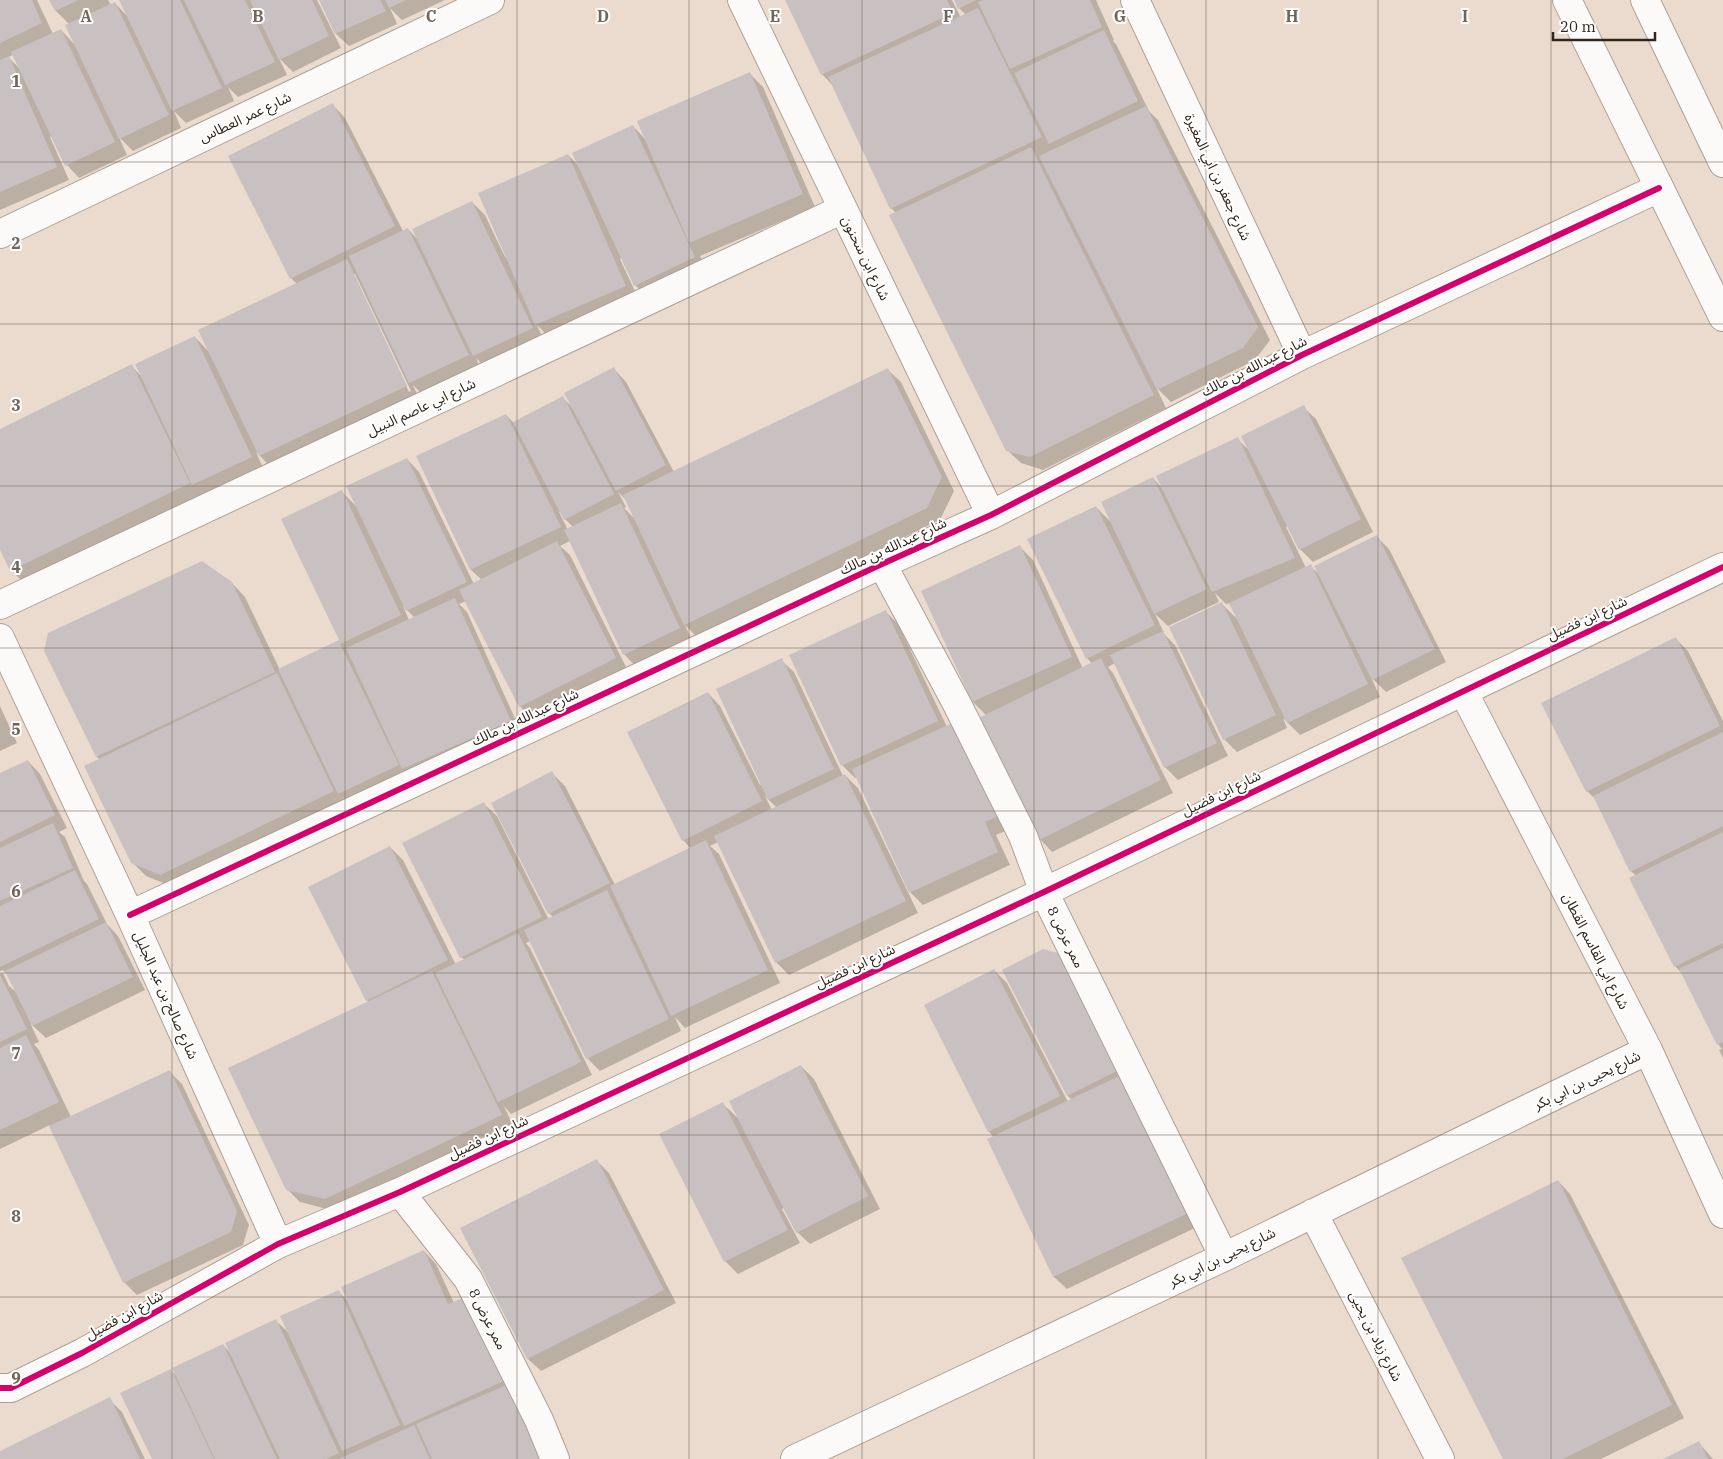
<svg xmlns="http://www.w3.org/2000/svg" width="1723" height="1459" font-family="'IBM Plex Serif','Noto Sans Arabic',serif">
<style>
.shadow{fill:#0003;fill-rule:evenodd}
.building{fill:#c9c1c1}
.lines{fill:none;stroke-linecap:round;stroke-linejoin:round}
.street-casing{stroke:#aca197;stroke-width:30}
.secondary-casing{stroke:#aca197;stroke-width:30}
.street{stroke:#fcfaf8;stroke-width:28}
.secondary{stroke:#fcfaf8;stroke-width:28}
.cycleway-casing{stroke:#fff;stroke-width:9}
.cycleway{stroke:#d6006c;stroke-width:6}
.grid{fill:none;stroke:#71655a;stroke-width:1;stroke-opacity:0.55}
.labels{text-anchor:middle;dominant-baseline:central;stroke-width:4;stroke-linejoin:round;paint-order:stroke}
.street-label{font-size:14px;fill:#30261c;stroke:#fff}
.grid-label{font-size:16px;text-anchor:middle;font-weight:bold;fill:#71655a;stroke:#fff;stroke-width:4;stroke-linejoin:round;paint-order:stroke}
</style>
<rect width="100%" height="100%" fill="#eadbce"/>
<path class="shadow" d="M0 0H37L53 34 61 30 75 45 70 25 56 11 51 0H108L111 5 115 3 127 16 120 0H317L341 48 293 72 279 58 287 75 238 97 228 87 234 101 186 123 174 111 181 128 133 151 119 137 127 155 79 178 67 165 52 136 50 137 69 180 0 210ZM13 55 19 68 8 57Z
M320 0H445L402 20 390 8 397 24 349 46 336 34Z
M787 0H952L961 18 966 15 959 8 955 0H1096L1114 40 1113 41 1116 44 1149 111 1158 120 1270 340 1255 360 1171 402 1156 387 1166 408 1043 470 1021 463 1007 450 896 213 891 208 834 87 822 74Z
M750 74 763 87 815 207 700 256 707 270 648 297 635 285 622 258 620 259 638 298 549 337 537 325 544 341 486 368 476 358 480 368 423 395 413 385 419 399 272 468 256 452 264 470 24 583 11 570 0 548V430L132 366 140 375 195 337 209 352 297 284 291 278 333 105 345 118 403 231 408 229 418 240 472 202 485 215 505 257 507 256 568 155 579 166 633 126 645 139ZM352 274H355L411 391 409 392Z
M614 369 626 382 674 472 888 370 901 382 954 491 940 520 697 637 685 625 692 641 636 667 624 654 570 541 560 546 570 555 628 671 532 719 520 706 466 601 459 604 467 612 522 734 352 806 343 797 346 803 173 887 146 876 132 862 100 760 97 757 46 651 232 583 245 597 280 670 341 641 342 492 358 508 407 459 419 472 474 584 482 580 471 570 418 457 506 415 514 423 563 398 573 408ZM618 492 626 500 635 519 624 508 626 507ZM561 511 565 519 573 527 568 530 559 512ZM403 606 415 618 409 620Z
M1303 407 1316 419 1373 532 1313 562 1300 549 1288 526 1286 527 1306 568 1310 566 1320 575 1376 536 1389 549 1446 662 1386 692 1371 677 1380 697 1300 735 1283 718 1287 728 1237 752 1224 739 1222 604 1239 621 1230 603 1226 604 1215 593 1219 602 1168 626 1155 614 1165 635 1175 645 1228 756 1178 780 1165 767 1115 663 1108 667 1113 673 1173 793 1052 852 1040 839 987 716 973 702 922 591 1020 547 1033 560 1083 669 1092 664 1087 658 1096 507 1112 523 1153 478 1163 489 1237 439 1250 451Z
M886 612 898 624 947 727 1015 827 996 835 1010 865 923 905 910 892 857 777 855 778 843 766 791 656Z
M1675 638 1688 651 1723 721V1058L1719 1050 1722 1049 1718 1044 1684 976 1675 966 1636 876 1631 871 1595 799 1587 791Z
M781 660 794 672 843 776 845 775 858 788 918 913 789 975 776 962 718 842 710 846 719 854 780 983 685 1028 675 1017 681 1031 600 1071 587 1058 530 941 526 943 530 948 592 1075 511 1114 504 1106 514 1128 339 1212 300 1202 287 1189 368 1002 310 887 390 847 403 860 456 965 465 960 461 957 484 804 497 816 549 920 553 917 549 913 493 803 552 773 565 786 615 885 691 849 683 840 708 693 720 706 760 785 762 784ZM765 796 777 808 772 810Z
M0 706 17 743 0 751Z
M28 761 40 774 67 828 59 832 65 837 84 881 87 884 107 924 118 936 145 990 46 1038 30 1023 39 1042 34 1044 39 1050 71 1117 169 1071 182 1084 249 1225 243 1245 137 1295 124 1282 50 1125 0 1149V974L3 973 9 986 16 992 9 977 3 970 0 971V775Z
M1057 954 1071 967 1197 1227 1067 1289 1054 1277 989 1139 994 1137 989 1132 925 1006 994 970 1007 983 1068 1102 1072 1100 1068 1096 1004 970Z
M801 1066 814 1079 880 1209 810 1244 797 1232 785 1207 782 1209 800 1243 738 1274 725 1261 723 1104 740 1120Z
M597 1161 609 1173 676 1303 541 1371 528 1359 462 1229Z
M1558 1181 1570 1194 1684 1418 1601 1459H1504Z
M424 1251 436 1264 454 1303 467 1298 549 1459H153L170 1370 177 1376 223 1345 231 1354 275 1320 289 1333 338 1291 348 1301Z
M109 1399 122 1412 145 1459H0V1452Z
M1699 1443 1713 1459H1666Z"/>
<path class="building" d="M0 0H32L42 23 0 43Z
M49 0H78L55 11Z
M119 0H180L222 88 172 111Z
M184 0H245L275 62 225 85Z
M250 0H312L329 36 279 60Z
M319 0H380L386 11 335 34Z
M385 0H406L389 8Z
M785 0H947L953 13 821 75Z
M954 0H976L958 9Z
M983 0H1090L1102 27 1010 69 978 2Z
M115 2 169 115 119 139 65 25Z
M978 8 1042 137 890 209 828 77Z
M61 29 115 142 65 166 11 52Z
M1104 30 1138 101 1049 144 1014 73Z
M9 56 57 167 0 192V60Z
M750 72 803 194 689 243 637 121Z
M333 103 395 226 290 279 228 156Z
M1146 106 1258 327 1243 348 1157 390 1039 156Z
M633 125 695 257 634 286 572 153Z
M1031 147 1154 395 1030 457 1006 451 889 215Z
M568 154 626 286 535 325 478 193Z
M472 201 533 328 473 356 412 229Z
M408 228 469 355 409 383 349 256Z
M347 259 407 386 259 456 198 330Z
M195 336 252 457 192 485 135 364Z
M132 364 190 483 10 571 0 550V429Z
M614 367 666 465 616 491 564 393Z
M888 368 942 477 927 508 684 625 623 495Z
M563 396 614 494 564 520 513 422Z
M1304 405 1361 519 1299 550 1241 436Z
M506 414 561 527 470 570 416 456Z
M1238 437 1295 558 1212 592 1156 476Z
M407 458 467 582 406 611 346 486Z
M1153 477 1207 589 1154 614 1101 502Z
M342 490 401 615 340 644 399 765 338 794 278 669 339 640 281 519Z
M621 503 680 628 623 655 564 530Z
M1096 506 1155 625 1086 659 1027 539Z
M1377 535 1435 649 1372 680 1314 566Z
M557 541 616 658 519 707 459 590Z
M1020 545 1072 657 972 702 921 591Z
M202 561 232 582 275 672 96 757 44 651 48 633Z
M1311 564 1368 684 1287 723 1229 603Z
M455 598 511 721 402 769 346 648Z
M1222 602 1276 715 1223 740 1169 627Z
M886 610 938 721 841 766 789 655Z
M1163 631 1217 743 1164 768 1110 655Z
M1676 637 1720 726 1586 792 1541 703Z
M782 658 834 769 768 800 716 689Z
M1101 658 1161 780 1039 840 979 718Z
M277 673 334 791 160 875 131 863 84 766Z
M708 692 762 801 682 841 627 732Z
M959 720 1003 814 985 822 998 852 909 893 852 769Z
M1723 732V826L1630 872 1593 796Z
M28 760 55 815 0 842V773Z
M552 771 610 883 548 914 491 803Z
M845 774 906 901 775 963 714 836Z
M484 802 542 917 460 958 402 843Z
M53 823 73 868 0 901V848Z
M1723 832V943L1674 967 1629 878Z
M706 840 768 970 671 1016 610 886Z
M390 846 448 960 366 1001 308 887Z
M75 870 99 919 0 967V906Z
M607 890 669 1019 586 1059 524 930Z
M106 922 133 977 32 1026 5 971Z
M518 933 581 1062 498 1102 435 973Z
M1723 948V1042L1717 1045 1679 969Z
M1043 949 1058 953 1119 1070 1067 1096 1002 970Z
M994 969 1060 1096 988 1132 924 1005Z
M432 971 502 1115 325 1199 286 1190 228 1068Z
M0 975 27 1029 0 1042Z
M26 1035 59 1102 0 1130V1048Z
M801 1065 868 1196 796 1233 729 1101Z
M170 1070 237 1211 231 1232 123 1283 49 1126Z
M1119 1076 1186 1214 1053 1277 987 1139Z
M723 1102 788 1230 724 1262 659 1134Z
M597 1159 664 1290 527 1359 460 1228Z
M1558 1180 1672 1405 1563 1459H1503L1401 1258Z
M424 1250 448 1304 467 1296 506 1380 404 1426 341 1287Z
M339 1290 400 1425 342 1451 280 1316Z
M276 1319 339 1453 326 1459H280L225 1343Z
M223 1344 277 1459H215L172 1368Z
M171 1369 214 1459H152L120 1393Z
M511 1383 542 1459H432L416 1424Z
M110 1397 140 1459H0V1451Z
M414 1425 430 1459H339Z
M1699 1441 1708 1459H1663Z"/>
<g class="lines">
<defs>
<path id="street" d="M742 0 991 515
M1135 0 1302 355
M0 234 490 0
M882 564 957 704 1023 836 1044 892 1224 1257
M0 605 843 209
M0 638 130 915 278 1244
M1463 691 1648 1050 1723 1214
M130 915 882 564 991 515 1302 355 1659 188
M400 1192 468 1279 539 1420 555 1459
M1313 1213 1440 1459
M0 1388H11L82 1353 278 1244 400 1192 1044 892 1723 567
M795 1459 1224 1257 1648 1050"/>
<path id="secondary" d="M1567 0 1723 317
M1645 0 1723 163"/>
</defs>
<use href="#street" class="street-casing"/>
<use href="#secondary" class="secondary-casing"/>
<use href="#street" class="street"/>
<use href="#secondary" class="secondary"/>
<defs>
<path id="cycleway" d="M130 915 882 564 991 515 1302 355 1659 188
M0 1388H11L82 1353 278 1244 400 1192 1044 892 1723 567"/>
</defs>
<use href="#cycleway" class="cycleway-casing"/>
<use href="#cycleway" class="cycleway"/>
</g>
<path class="grid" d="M172 0V1459M345 0V1459M517 0V1459M689 0V1459M862 0V1459M1034 0V1459M1206 0V1459M1378 0V1459M1551 0V1459M0 162H1723M0 324H1723M0 486H1723M0 648H1723M0 811H1723M0 973H1723M0 1135H1723M0 1297H1723"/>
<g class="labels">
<g class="street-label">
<text transform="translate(245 117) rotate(-25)">شارع عمر العطاس</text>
<text transform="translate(1218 177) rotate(65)">شارع جعفر بن ابي المغيرة</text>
<text transform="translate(866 258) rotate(64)">شارع ابن سحنون</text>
<text transform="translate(1254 366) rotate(-27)">شارع عبدالله بن مالك</text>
<text transform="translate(421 407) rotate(-25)">شارع ابي عاصم النبيل</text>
<text transform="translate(893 546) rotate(-25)">شارع عبدالله بن مالك</text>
<text transform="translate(1587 618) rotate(-25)">شارع ابن فضيل</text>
<text transform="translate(525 717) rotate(-25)">شارع عبدالله بن مالك</text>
<text transform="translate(1221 793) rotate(-26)">شارع ابن فضيل</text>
<text transform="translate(1066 937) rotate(64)">ممر عرض 8</text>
<text transform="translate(1596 951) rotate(63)">شارع ابي القاسم القطان</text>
<text transform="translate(855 966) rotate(-25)">شارع ابن فضيل</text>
<text transform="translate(166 995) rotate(66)">شارع صالح بن عبد الجليل</text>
<text transform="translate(1587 1080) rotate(-26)">شارع يحيى بن ابي بكر</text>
<text transform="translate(488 1137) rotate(-25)">شارع ابن فضيل</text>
<text transform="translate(1222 1257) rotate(-26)">شارع يحيى بن ابي بكر</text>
<text transform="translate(124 1315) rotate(-29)">شارع ابن فضيل</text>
<text transform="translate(488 1319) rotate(63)">ممر عرض 8</text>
<text transform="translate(1376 1336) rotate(63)">شارع زياد بن يحيى</text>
</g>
</g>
<g class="grid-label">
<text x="86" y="22">A</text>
<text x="258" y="22">B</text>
<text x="431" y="22">C</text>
<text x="603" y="22">D</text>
<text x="775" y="22">E</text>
<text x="948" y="22">F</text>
<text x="1120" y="22">G</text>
<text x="1292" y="22">H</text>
<text x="1465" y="22">I</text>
<text x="16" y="87">1</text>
<text x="16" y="249">2</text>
<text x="16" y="411">3</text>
<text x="16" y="573">4</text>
<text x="16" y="735">5</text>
<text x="16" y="897">6</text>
<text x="16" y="1059">7</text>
<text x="16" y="1222">8</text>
<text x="16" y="1384">9</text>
</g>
<path d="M1553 32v8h102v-8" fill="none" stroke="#30261c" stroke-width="2.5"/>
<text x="1560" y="32" font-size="15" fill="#30261c" stroke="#ffffff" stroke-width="4" paint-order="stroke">20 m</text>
</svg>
